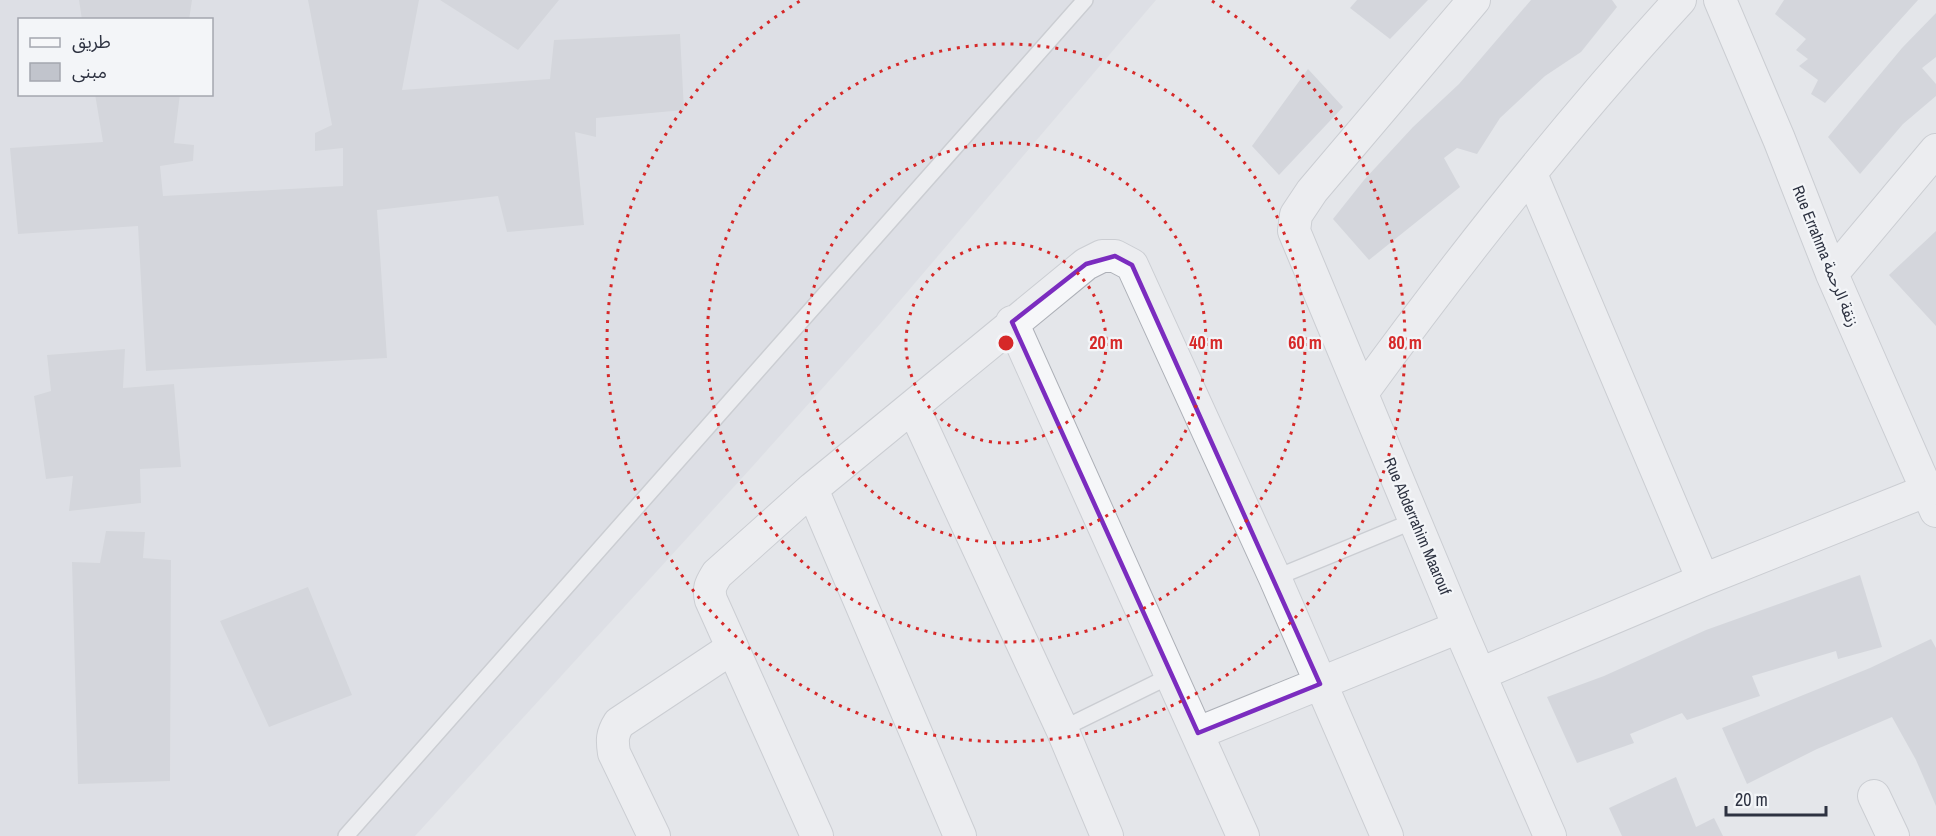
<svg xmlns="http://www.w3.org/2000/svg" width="1936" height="836" font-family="'Archivo Narrow','Noto Sans Arabic',sans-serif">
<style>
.built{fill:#d6d8df;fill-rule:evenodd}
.building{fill:#c1c4cc}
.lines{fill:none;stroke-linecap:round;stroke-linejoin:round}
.lane-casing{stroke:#adb0b7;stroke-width:18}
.street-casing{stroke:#adb0b7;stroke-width:34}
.lane{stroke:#f6f7f9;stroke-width:15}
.street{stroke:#f6f7f9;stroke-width:32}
.marked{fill:none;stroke:#7b2cbf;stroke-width:4.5;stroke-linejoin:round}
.ring{fill:none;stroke:#d62828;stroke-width:3;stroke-dasharray:3 6}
.labels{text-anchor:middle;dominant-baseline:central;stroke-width:4.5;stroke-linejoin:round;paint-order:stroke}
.street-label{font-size:16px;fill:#2d3241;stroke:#f3f5f8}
.centre{fill:#d62828;stroke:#f3f5f8;stroke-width:3}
.ring-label{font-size:18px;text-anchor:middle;font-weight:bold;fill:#d62828;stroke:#f3f5f8;stroke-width:4.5;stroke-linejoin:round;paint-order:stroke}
</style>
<rect width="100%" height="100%" fill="#e4e6ea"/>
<path class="built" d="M0 0H1156L880 324 752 467 415 836H0ZM20 20H212V94H20Z"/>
<path class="building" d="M79 0H192L189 20H82Z
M308 0H419L402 90 550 79 554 40 680 34 684 110 596 118V137L575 132 584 225 507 232 498 196 377 210 387 358 146 371 138 226 18 234 10 148 103 142 95 94H180L174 143 194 145 193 161 160 166 163 196 343 186V148L315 151V133L332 125Z
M440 0H559L518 50Z
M1357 0H1428L1390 39 1350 8Z
M1531 0H1612L1617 7 1581 52 1545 76 1500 118 1477 154 1457 148 1444 158 1460 187 1369 260 1333 219 1364 180 1413 127 1459 84Z
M1784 0H1918L1825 103 1811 94 1818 80 1799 66 1808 59 1796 50 1806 39 1775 14Z
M1936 13V57L1922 68 1936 84V96L1903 124 1860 174 1828 137 1902 48Z
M1308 69 1343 107 1279 175 1252 146Z
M1936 231V326L1889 275Z
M125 349 123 388 174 384 181 467 140 469 141 503 69 511 73 476 46 479 34 396 51 391 47 355Z
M106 531 145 532 143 558 171 560 170 781 78 784 72 562 100 563Z
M1860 575 1882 647 1838 659 1836 651 1752 676 1760 696 1687 720 1682 713 1630 734 1634 743 1577 763 1547 697 1604 676 1706 630Z
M308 587 352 695 269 727 220 621Z
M1931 639 1936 648V806L1916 760 1892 717 1817 749 1747 784 1722 728 1870 668Z
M1676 777 1696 827 1714 818 1723 836H1622L1609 808Z"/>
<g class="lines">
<defs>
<path id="lane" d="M1275 578 1416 520
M1062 729 1172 675
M346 836 1085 0"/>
<path id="street" d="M1474 0 1312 191 1296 215 1294 231 1459 627 1550 836
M1720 0 1779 139 1832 274 1936 511
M1531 174 1703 580
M1832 274 1936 150
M1012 322 1243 836
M1362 393C1461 257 1566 124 1680 0
M913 407 1062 729 1107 836
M812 489 960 836
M1480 674 1703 580 1928 490
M1198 733 1459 627
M1874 796 1893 836
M654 836 614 753C612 740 612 734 619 723L732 648
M817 836 711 600C708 588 711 584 717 574L812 489 1086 264 1102 256H1115L1132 265 1275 578 1387 836"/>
</defs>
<use href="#lane" class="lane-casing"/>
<use href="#street" class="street-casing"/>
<use href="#lane" class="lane"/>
<use href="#street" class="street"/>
</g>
<path d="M0 0H1936V836H0ZM1115 256 1132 265 1320 684 1198 733 1012 322 1086 264Z" fill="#e4e6ea" fill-opacity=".55" fill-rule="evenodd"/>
<path class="marked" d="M1115 256 1132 265 1320 684 1198 733 1012 322 1086 264Z"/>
<g class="ring">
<circle cx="1006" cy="343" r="100"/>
<circle cx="1006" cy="343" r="200"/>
<circle cx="1006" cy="343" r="299"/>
<path d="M1212 1A399 399 0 1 1 800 1"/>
</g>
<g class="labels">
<g class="street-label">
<text transform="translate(1826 256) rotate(68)">Rue Errahma زنقة الرحمة</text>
<text transform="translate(1418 526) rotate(67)">Rue Abderrahim Maarouf</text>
</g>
</g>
<circle cx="1006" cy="343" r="9" class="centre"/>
<g class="ring-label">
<text x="1106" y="349">20 m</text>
<text x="1206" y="349">40 m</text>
<text x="1305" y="349">60 m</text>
<text x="1405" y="349">80 m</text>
</g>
<rect x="18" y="18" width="195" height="78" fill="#f3f5f8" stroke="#a4a7af" stroke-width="1.5"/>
<rect x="30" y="38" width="30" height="9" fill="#f6f7f9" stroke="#a4a7af" stroke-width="1.5"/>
<text x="72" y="48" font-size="18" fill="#2d3241">طريق</text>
<rect x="30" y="63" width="30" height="18" fill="#c1c4cc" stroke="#a4a7af" stroke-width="1.5"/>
<text x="72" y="78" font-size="18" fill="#2d3241">مبنى</text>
<path d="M1726 806v9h100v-9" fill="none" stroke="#2d3241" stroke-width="3"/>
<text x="1735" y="806" font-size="18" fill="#2d3241" stroke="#f3f5f8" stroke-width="4.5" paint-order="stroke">20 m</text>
</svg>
